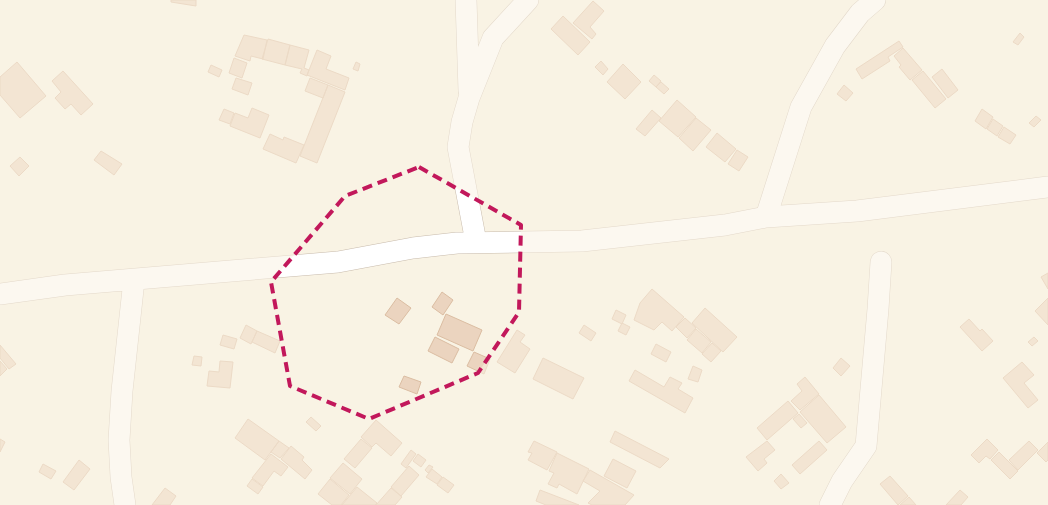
<svg xmlns="http://www.w3.org/2000/svg" width="1048" height="505" font-family="Figtree,sans-serif">
<style>
.building{fill:#ebd4bf;stroke:#dbbda2}
.lines{fill:none;stroke-linecap:round;stroke-linejoin:round}
.minor-casing{stroke:#c8bbac;stroke-width:22}
.minor{stroke:#fff;stroke-width:21}
.marked{fill:none;stroke:#c2185b;stroke-width:4;stroke-dasharray:10 6;stroke-linejoin:round}
</style>
<rect width="100%" height="100%" fill="#f9f3e4"/>
<path class="building" d="M171 0H196V6L171 2Z
M593 1 604 11 590 27 596 34 592 39 573 23Z
M563 16 590 42 578 55 551 29Z
M1020 33 1024 37 1018 45 1013 42Z
M244 35 267 40 263 59 251 56 250 61 235 56Z
M268 39 290 45 285 65 262 59Z
M899 41 903 47 888 57 890 61 862 79 856 69Z
M290 45 309 50 304 68 309 70 307 76 300 73 302 69 285 65Z
M903 48 922 70 910 80 899 67 901 65 894 56Z
M317 50 331 56 326 69 349 78 345 90 307 75Z
M234 58 247 63 242 78 229 73Z
M601 61 608 69 603 75 595 67Z
M17 62 46 96 20 118 0 95V77Z
M356 62 360 64 358 71 353 69Z
M623 64 641 82 625 99 607 82Z
M211 65 222 70 219 77 208 72Z
M942 69 958 90 948 98 932 77Z
M63 71 93 104 81 115 71 104 65 109 55 98 61 92 52 81Z
M923 71 946 99 935 108 912 80Z
M654 75 661 81 656 87 649 81Z
M236 78 252 83 248 95 232 89Z
M310 78 328 85 323 98 305 91Z
M661 82 669 89 664 94 656 87Z
M328 85 345 92 317 163 300 156Z
M844 85 853 93 846 101 837 94Z
M677 100 696 117 678 137 659 121Z
M252 108 269 115 260 138 230 126 235 113 248 118Z
M224 109 234 113 230 124 219 120Z
M982 109 993 117 986 129 975 121Z
M652 110 661 118 645 136 636 129Z
M1036 116 1041 120 1034 127 1029 123Z
M696 118 711 130 693 151 679 138Z
M993 119 1003 126 997 136 987 129Z
M1004 127 1016 135 1010 144 998 137Z
M717 133 736 149 725 162 706 147Z
M270 134 283 140 284 137 304 145 296 163 263 149Z
M737 150 748 157 739 171 728 164Z
M101 151 122 164 114 175 94 160Z
M20 157 29 166 19 176 10 166Z
M1048 273V289L1041 277Z
M652 289 684 317 672 331 662 322 654 330 634 320 640 303Z
M442 292 453 300 443 315 432 307Z
M397 298 411 308 399 324 385 315Z
M1048 298V325L1035 311Z
M705 308 737 337 723 352 692 323Z
M616 310 626 315 622 324 612 319Z
M446 314 482 330 473 351 437 335Z
M685 318 696 328 687 338 676 327Z
M969 319 980 331 982 329 993 341 982 351 960 327Z
M622 323 630 327 626 335 618 331Z
M246 325 257 331 251 344 240 338Z
M584 325 596 333 591 341 579 333Z
M696 329 711 342 702 353 687 340Z
M517 330 525 335 520 342 530 349 515 373 497 362Z
M257 331 280 341 275 353 252 342Z
M223 335 237 339 234 349 220 345Z
M435 337 459 349 452 363 428 351Z
M1034 337 1038 341 1032 346 1028 342Z
M712 343 721 351 711 362 702 354Z
M656 344 671 352 666 362 651 354Z
M0 345 16 364 9 369 0 358Z
M474 352 490 359 484 374 467 366Z
M194 356 202 357 201 366 192 365Z
M543 358 584 378 573 399 533 379Z
M841 358 850 366 841 376 833 368Z
M0 361 7 369 0 376Z
M220 361 233 362 230 388 207 386 209 371 219 372Z
M1022 362 1034 375 1024 383 1038 400 1028 408 1003 378Z
M693 366 702 370 698 382 688 379Z
M635 370 664 387 670 377 682 383 678 389 693 398 685 413 629 381Z
M404 376 421 382 417 394 399 387Z
M805 377 819 394 800 410 791 401 802 391 797 384Z
M819 395 846 427 827 443 800 412Z
M788 401 798 413 767 440 757 428Z
M799 414 807 423 801 428 793 419Z
M311 417 321 426 316 431 306 422Z
M248 419 279 441 265 460 235 438Z
M376 420 402 443 391 456 376 443 372 447 361 437Z
M615 431 669 459 660 468 610 442Z
M0 439 5 442 0 452Z
M361 439 372 448 355 468 344 459Z
M987 439 998 450 990 459 986 456 979 463 971 455Z
M279 441 289 448 280 458 271 452Z
M534 441 557 452 547 470 528 460 532 453 528 452Z
M767 441 775 450 764 459 767 463 758 471 746 457Z
M819 441 827 450 800 474 792 465Z
M1029 441 1038 450 1018 470 1009 460Z
M1048 442V460L1046 462 1037 453Z
M291 446 304 457 302 460 312 470 305 479 281 459Z
M411 450 416 454 406 468 401 464Z
M999 452 1018 471 1010 479 991 460Z
M557 453 589 469 577 494 559 484 557 488 548 484 554 473 549 471Z
M271 454 288 467 281 476 274 471 263 486 252 478Z
M418 454 426 460 421 467 413 461Z
M613 459 636 471 627 488 604 476Z
M79 460 90 469 74 490 63 482Z
M343 463 362 479 350 494 330 478Z
M43 464 56 471 51 479 39 472Z
M429 465 433 467 428 473 425 470Z
M409 466 419 475 401 496 391 487Z
M432 469 442 477 437 484 426 477Z
M590 470 634 495 625 505H592L588 503 600 491 583 481Z
M781 474 789 483 781 489 774 481Z
M890 476 908 496 898 505 880 484Z
M443 477 454 485 448 493 437 485Z
M252 479 263 487 258 494 247 486Z
M330 479 349 495 341 505H332L318 494Z
M357 487 377 503 375 505H342Z
M165 488 176 496 170 505H152Z
M391 488 402 497 395 505H376Z
M540 490 579 505H546L536 501Z
M960 490 968 497 961 505H946Z
M909 497 916 505H900Z"/>
<g class="lines">
<defs>
<path id="minor" d="M466 0 469 91
M766 217 801 107 835 46 860 13 875 0
M476 242 458 147 462 122 469 98 493 38 528 0
M0 294 65 285 338 262 413 248 457 243 582 241 725 225 766 217 857 211 1048 187
M125 505 121 477 119 440 122 391 134 280
M830 505 842 481 866 446 878 309 881 262"/>
</defs>
<use href="#minor" class="minor-casing"/>
<use href="#minor" class="minor"/>
</g>
<path d="M0 0H1048V505H0ZM419 167 521 225 519 312 478 373 369 419 290 386 271 282 345 196Z" fill="#f9f3e4" fill-opacity=".55" fill-rule="evenodd"/>
<path class="marked" d="M419 167 521 225 519 312 478 373 369 419 290 386 271 282 345 196Z"/>
</svg>
